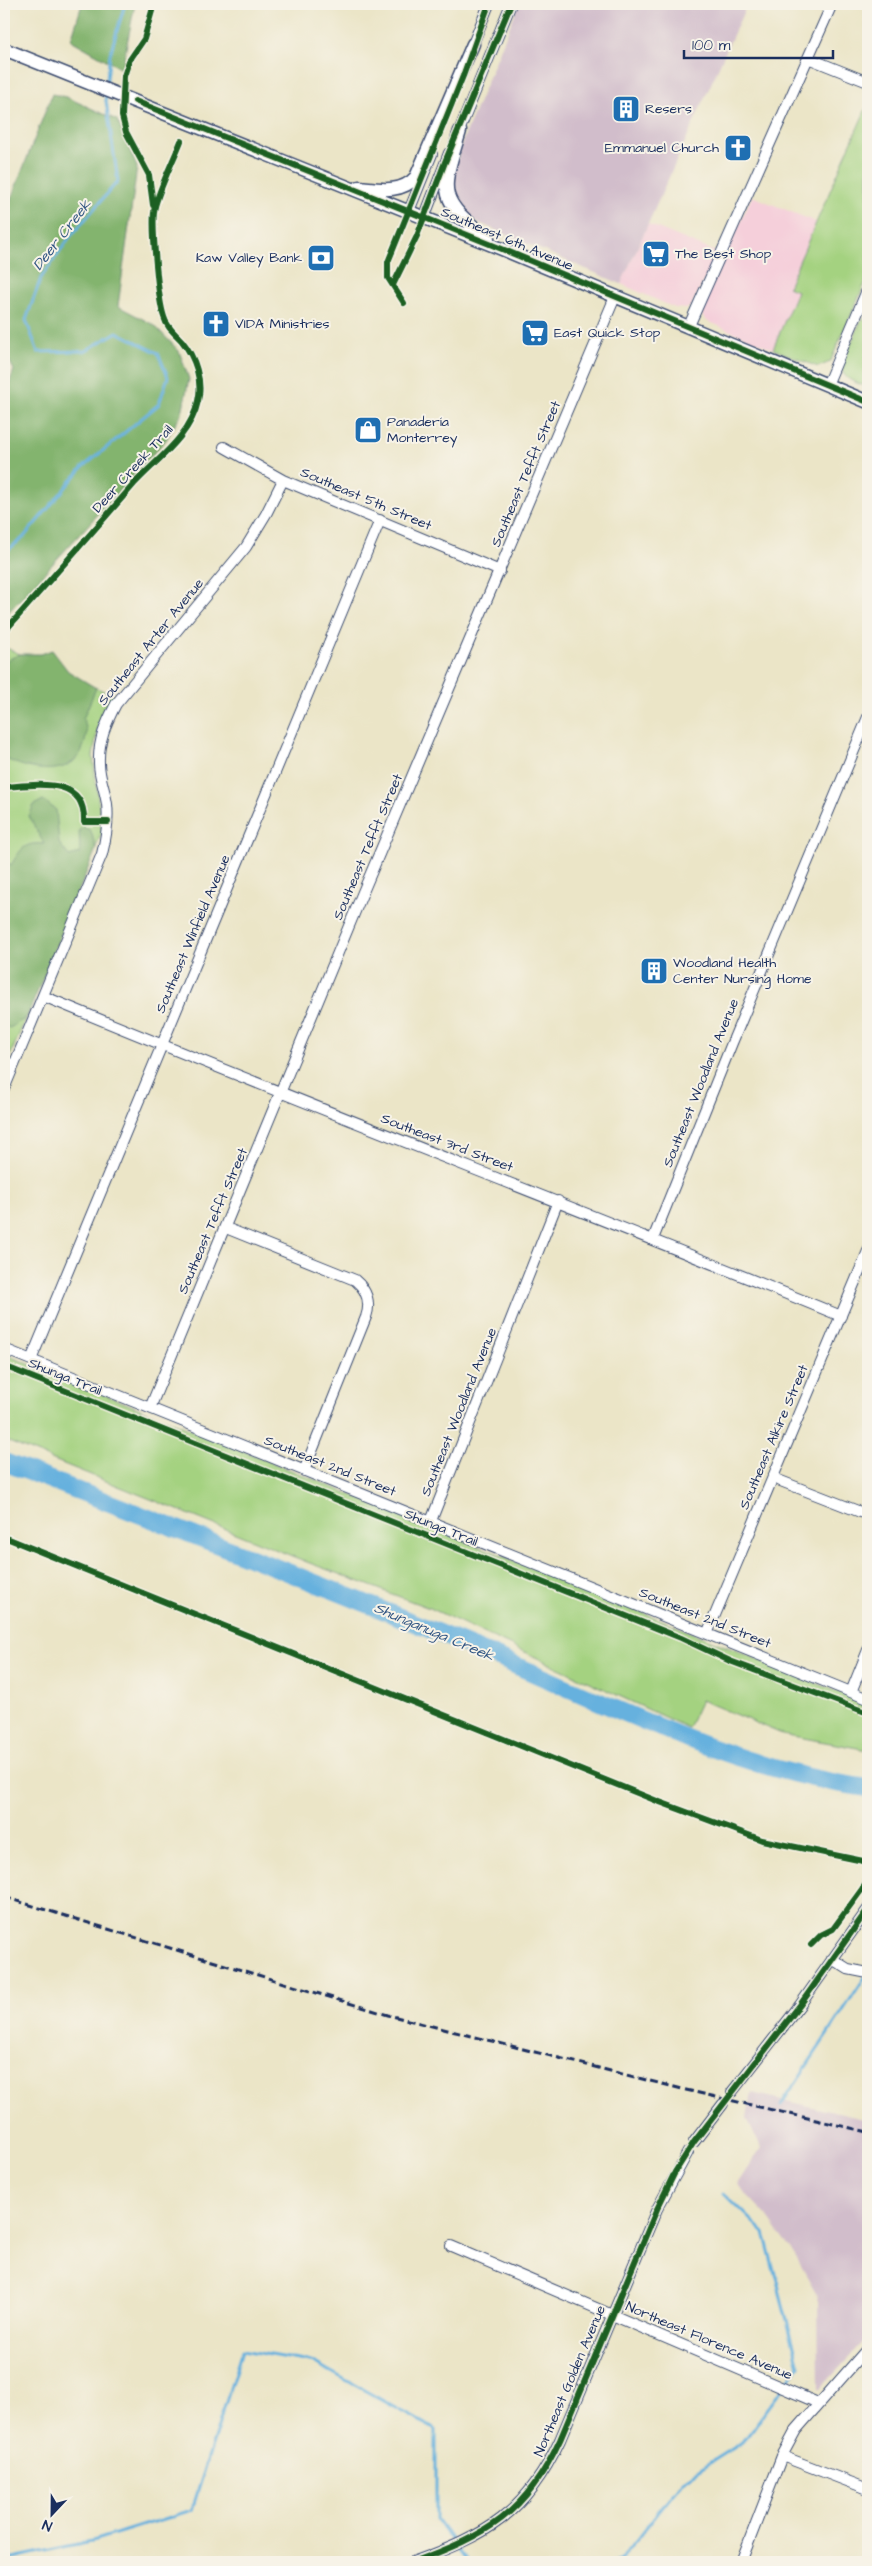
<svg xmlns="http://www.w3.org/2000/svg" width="872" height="2566" font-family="'Architects Daughter',sans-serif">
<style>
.built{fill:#f5cfda}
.industrial{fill:#d1bdcb}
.green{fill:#a4d280;stroke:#60806f}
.forest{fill:#83b46e;stroke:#4f7266}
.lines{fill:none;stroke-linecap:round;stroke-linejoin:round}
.stream{stroke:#66b1de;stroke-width:3}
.river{stroke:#66b1de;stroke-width:18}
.minor-casing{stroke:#3a4a6e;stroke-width:12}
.major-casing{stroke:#3a4a6e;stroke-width:15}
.minor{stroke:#fff;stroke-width:10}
.major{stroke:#fff;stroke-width:12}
.rail{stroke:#1b2f5e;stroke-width:3;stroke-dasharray:8 4;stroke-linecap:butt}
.cycleway-casing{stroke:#f7f3e8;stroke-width:9}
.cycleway{stroke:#1b5e20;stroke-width:6}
.labels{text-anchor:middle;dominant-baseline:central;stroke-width:4;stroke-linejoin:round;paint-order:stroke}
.poi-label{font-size:14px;fill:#1b2f5e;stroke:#f7f3e8;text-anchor:start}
.street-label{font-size:14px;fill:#1b2f5e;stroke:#f7f3e8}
.water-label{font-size:15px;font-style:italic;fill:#325684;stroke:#f7f3e8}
</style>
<rect width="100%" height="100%" fill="#f7f3e8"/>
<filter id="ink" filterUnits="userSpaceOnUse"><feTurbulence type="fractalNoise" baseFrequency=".02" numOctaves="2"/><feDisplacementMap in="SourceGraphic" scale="10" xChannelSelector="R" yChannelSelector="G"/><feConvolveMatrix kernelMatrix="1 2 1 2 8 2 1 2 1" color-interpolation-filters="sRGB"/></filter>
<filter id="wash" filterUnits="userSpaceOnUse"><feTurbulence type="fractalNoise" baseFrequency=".0096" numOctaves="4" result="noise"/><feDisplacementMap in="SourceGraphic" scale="20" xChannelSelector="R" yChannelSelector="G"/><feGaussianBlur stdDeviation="1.12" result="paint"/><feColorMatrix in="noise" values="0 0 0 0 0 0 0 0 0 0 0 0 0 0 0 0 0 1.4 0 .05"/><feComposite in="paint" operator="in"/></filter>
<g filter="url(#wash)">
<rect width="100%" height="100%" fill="#ebe5c7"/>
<path class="built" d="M752 196 816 222 789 286 798 291 773 349 707 321 702 316 704 303Z
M648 224 718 253 691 306 686 309 675 308 621 284Z"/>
<path class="industrial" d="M519 4H747L621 284 477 222 457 204 452 191V176L463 140Z
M752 2093 868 2120V2337L819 2390 818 2296 795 2255 767 2216 737 2184 761 2148 747 2118Z"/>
<path class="green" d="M868 104V277L830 362 818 367 773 349 797 291 788 287Z
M862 318 868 321V387C857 383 843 380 841 367Z
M4 647 115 696 98 727 93 756 102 832 11 1054 4 1062Z
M4 1354 868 1704V1750L782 1734 701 1700 688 1728 432 1609 307 1562 4 1440Z"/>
<path class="forest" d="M82 4H135L122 69 71 40Z
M52 94 66 97 117 120 137 167 118 306 154 325 179 351 189 379 182 413 166 440 4 617V397L14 370 4 351V217Z
M52 650 68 671 96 688 83 719C88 730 87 734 84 745 73 780 29 771 4 758L5 661 20 654H41Z
M43 800 56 810 59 843 69 856 80 853 79 830 84 827 91 831 96 849 27 1017 10 1028 4 1026V861L11 865C21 849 24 842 44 844L29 816 34 805Z"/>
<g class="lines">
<path class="stream" d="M106 86 110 54 125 4
M4 553 23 538 82 468 159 404 168 377 158 353 117 332 85 351 38 352 26 320 41 278 70 237 118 181 105 94
M781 2105 867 1974
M4 2560 96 2540 192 2510 242 2350 315 2363 436 2430V2519L468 2562
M616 2562 623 2557 683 2480 743 2442 799 2366 764 2232 724 2193"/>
<path class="river" d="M4 1462C164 1524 325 1585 484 1652 611 1704 731 1770 868 1788"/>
</g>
</g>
<g filter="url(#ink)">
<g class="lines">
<defs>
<path id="minor" d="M471 49 489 4
M808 58 868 82
M457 136 511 4
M409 211 432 154
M424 218 449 153
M688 328 832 4
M827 385 868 288
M224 447 283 480 500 571
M43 996C308 1106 575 1207 841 1316
M4 1089 102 854C106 838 109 821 107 804 105 790 99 777 99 763 98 741 106 723 116 704L246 547 266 514 283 480
M226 1228 355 1280C367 1290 371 1303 366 1317L304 1471
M653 1239 732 1043 868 717
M4 1349 868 1699
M31 1360 380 520
M150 1408 363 892 615 297
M773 1478 868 1515
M431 1521 558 1201
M707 1634 868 1251
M851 1692 868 1650
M832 1959 848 1969 868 1973
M732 2092 800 2005 868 1909
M694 2142 723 2104
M451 2246 818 2403
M782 2456 868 2489
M413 2562C487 2535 526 2514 560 2440L657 2209 688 2152
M741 2562 782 2456 796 2430 868 2348"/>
<path id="major" d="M4 49 502 249 868 402
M460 131C442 191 435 198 488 238
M359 187C379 189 401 194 416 177L473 44"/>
</defs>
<use href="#minor" class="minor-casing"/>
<use href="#major" class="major-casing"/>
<use href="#minor" class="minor"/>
<use href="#major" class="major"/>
<path class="rail" d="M4 1897 388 2015 686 2090 868 2132"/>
<defs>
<path id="cycleway" d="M135 101 502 249 868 402
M153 205 149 175 126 132 122 116 124 76 129 61 144 39 154 4
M393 285 417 236 445 162 511 4
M404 303 388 278V262L463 76 489 4
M4 632C47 583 91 534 134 484 156 460 191 436 198 401 203 381 195 357 182 341 175 333 167 328 164 317 158 300 152 230 154 212 155 197 175 157 181 141
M4 787C35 785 86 775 84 822H108
M4 1366 681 1638 730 1661 868 1713
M4 1537 657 1801 762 1840 868 1862
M811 1945 821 1935 833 1929 868 1881
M413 2562C487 2535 526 2514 560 2440L657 2209 675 2172 694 2142 800 2005 868 1909"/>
</defs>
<use href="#cycleway" class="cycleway-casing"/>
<use href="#cycleway" class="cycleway"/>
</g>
</g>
<defs>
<symbol id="building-square" viewBox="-11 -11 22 22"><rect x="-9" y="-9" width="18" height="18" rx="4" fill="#1f6fb2" stroke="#f7f3e8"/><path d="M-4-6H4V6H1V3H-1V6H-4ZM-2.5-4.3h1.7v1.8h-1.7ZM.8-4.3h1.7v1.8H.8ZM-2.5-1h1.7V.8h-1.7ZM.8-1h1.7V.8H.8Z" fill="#fff"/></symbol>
<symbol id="church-square" viewBox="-11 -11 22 22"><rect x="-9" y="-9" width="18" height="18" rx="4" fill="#1f6fb2" stroke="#f7f3e8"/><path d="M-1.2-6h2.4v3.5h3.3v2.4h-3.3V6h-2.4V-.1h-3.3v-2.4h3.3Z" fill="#fff"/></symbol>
<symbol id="supermarket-square" viewBox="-11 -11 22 22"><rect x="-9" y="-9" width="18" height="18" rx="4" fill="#1f6fb2" stroke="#f7f3e8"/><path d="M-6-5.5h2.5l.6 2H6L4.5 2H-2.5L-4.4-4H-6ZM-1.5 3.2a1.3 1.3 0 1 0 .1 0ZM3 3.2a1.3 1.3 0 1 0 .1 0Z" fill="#fff"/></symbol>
<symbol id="bank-square" viewBox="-11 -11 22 22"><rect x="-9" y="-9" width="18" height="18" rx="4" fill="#1f6fb2" stroke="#f7f3e8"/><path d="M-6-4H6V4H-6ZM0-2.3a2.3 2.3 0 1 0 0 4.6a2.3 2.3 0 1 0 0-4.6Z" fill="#fff"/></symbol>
<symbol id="shop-square" viewBox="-11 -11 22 22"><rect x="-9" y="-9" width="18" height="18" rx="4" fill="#1f6fb2" stroke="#f7f3e8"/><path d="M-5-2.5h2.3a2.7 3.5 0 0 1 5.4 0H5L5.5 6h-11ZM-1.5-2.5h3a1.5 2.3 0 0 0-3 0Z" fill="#fff"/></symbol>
</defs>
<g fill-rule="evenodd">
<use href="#building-square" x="610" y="93" width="32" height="32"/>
<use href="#church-square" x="722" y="132" width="32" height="32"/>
<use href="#supermarket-square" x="640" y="238" width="32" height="32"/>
<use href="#bank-square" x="305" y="242" width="32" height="32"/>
<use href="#church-square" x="200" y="308" width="32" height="32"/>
<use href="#supermarket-square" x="519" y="317" width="32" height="32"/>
<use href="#shop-square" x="352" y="414" width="32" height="32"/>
<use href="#building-square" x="638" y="955" width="32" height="32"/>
</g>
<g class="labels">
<g class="poi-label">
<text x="645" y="109">Resers</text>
<text x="719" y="148" text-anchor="end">Emmanuel Church</text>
<text x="675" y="254">The Best Shop</text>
<text x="302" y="258" text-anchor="end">Kaw Valley Bank</text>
<text x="235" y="324">VIDA Ministries</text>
<text x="554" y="333">East Quick Stop</text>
<text x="387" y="422">Panadería<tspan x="387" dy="16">Monterrey</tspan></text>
<text x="673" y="963">Woodland Health<tspan x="673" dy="16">Center Nursing Home</tspan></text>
</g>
<g class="street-label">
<text transform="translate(507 239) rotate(23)">Southeast 6th Avenue</text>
<text transform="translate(133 469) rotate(-48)">Deer Creek Trail</text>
<text transform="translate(526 474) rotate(-67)">Southeast Tefft Street</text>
<text transform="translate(366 499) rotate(23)">Southeast 5th Street</text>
<text transform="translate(151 642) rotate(-51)">Southeast Arter Avenue</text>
<text transform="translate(368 847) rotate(-67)">Southeast Tefft Street</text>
<text transform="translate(193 934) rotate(-67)">Southeast Winfield Avenue</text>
<text transform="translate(701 1083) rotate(-68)">Southeast Woodland Avenue</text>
<text transform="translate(447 1143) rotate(21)">Southeast 3rd Street</text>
<text transform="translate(213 1221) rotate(-67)">Southeast Tefft Street</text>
<text transform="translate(65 1377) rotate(22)">Shunga Trail</text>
<text transform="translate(459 1412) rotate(-68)">Southeast Woodland Avenue</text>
<text transform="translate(774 1437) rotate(-67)">Southeast Alkire Street</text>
<text transform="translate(330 1466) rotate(22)">Southeast 2nd Street</text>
<text transform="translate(441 1528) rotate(22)">Shunga Trail</text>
<text transform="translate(705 1618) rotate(22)">Southeast 2nd Street</text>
<text transform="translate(709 2341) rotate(23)">Northeast Florence Avenue</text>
<text transform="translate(570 2381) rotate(-67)">Northeast Golden Avenue</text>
</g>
<g class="water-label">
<text transform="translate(62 235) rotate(-52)">Deer Creek</text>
<text transform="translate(434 1632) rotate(23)">Shunganuga Creek</text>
</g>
</g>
<rect width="872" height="2566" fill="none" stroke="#f7f3e8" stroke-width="20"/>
<g transform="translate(52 2514) rotate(202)" stroke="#f7f3e8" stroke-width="4" paint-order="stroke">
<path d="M0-4L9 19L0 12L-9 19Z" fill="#1b2f5e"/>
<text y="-8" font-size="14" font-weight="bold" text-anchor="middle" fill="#1b2f5e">N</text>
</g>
<path d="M684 50v8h149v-8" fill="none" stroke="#1b2f5e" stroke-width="2.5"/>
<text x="692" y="50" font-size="15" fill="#1b2f5e" stroke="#f7f3e8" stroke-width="4" paint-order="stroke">100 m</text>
</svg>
